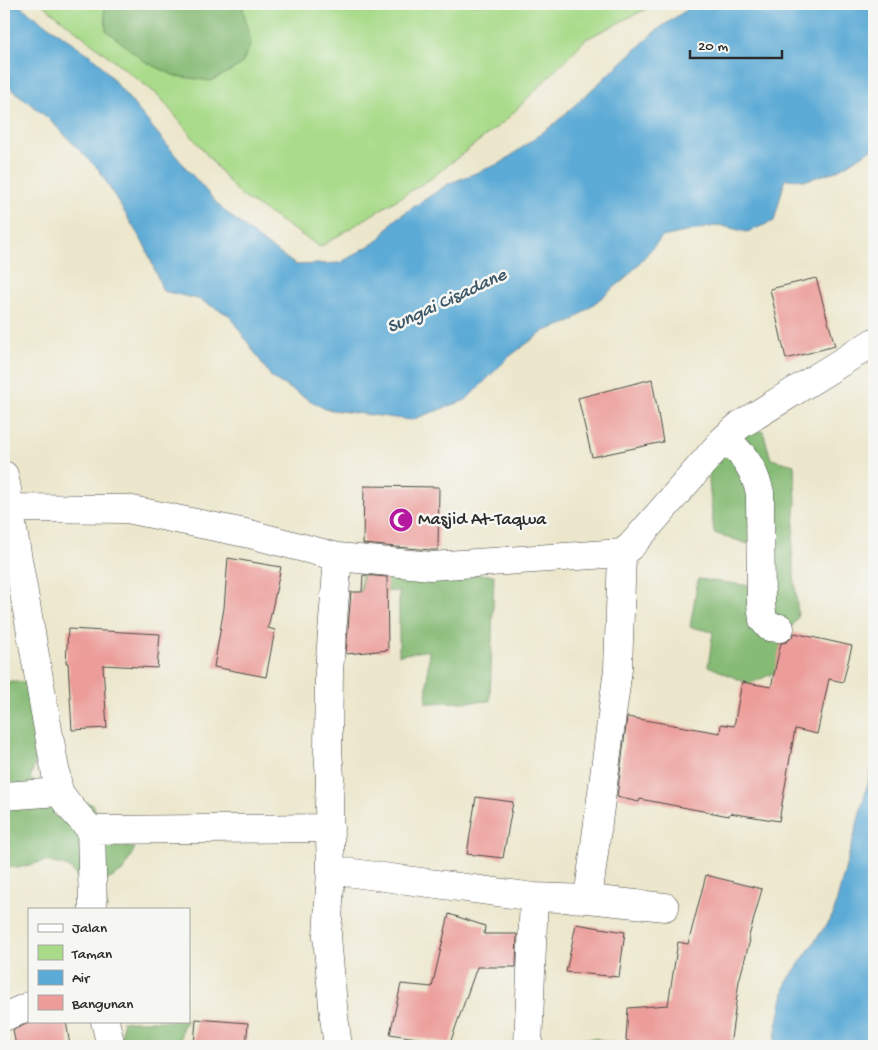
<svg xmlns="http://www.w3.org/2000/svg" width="878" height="1050" font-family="'Gochi Hand',sans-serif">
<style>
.green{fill:#a9db8a;stroke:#6a835a}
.forest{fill:#86bb76;stroke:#587350}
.water{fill:#5caad6;stroke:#446a80}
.building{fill:#ec9d9a}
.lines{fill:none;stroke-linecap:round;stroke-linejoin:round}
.minor-casing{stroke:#484743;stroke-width:29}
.minor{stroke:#fff;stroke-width:28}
.labels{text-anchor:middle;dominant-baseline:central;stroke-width:5;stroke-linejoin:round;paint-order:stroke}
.poi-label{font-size:18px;fill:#2b2b2b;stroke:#f6f6f2;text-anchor:start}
.water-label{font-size:19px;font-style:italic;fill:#3c5767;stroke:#f6f6f2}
</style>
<rect width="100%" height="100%" fill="#f6f6f2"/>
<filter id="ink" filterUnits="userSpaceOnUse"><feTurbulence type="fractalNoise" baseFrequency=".02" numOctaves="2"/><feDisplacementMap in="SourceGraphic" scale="10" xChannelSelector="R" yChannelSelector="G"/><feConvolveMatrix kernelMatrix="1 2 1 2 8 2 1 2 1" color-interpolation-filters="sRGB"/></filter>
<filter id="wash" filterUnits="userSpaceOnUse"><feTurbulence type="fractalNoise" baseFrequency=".0096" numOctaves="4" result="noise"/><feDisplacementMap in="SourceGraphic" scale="20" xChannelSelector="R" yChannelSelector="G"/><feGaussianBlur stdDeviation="1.12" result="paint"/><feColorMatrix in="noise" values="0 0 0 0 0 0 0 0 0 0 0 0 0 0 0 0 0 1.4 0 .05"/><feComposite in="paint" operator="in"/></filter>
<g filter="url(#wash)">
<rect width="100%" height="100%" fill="#ece7cc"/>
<path class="green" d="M42 4H656L586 39 506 120 430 179 320 247 239 194 159 96Z"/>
<path class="forest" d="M104 4H242L251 44 241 65 211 81 175 76 144 61 106 30Z
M763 431 771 459 794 465 796 502 792 551 798 617 784 639 776 672 749 684 708 666 713 632 690 627 698 579 752 586 755 546 714 533 707 462 735 433Z
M362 572 494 575 490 701 426 703 429 650 399 655V591L360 592Z
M10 681 34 682 46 730 30 778 48 794 92 804 113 845 135 848 123 871 103 883 107 909H92L85 886 69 867 45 861 18 868 4 866V685Z
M121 1021H188L182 1028 180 1046H121L123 1023Z
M594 1038 624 1046H553L559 1042Z"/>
<path class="water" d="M4 4H17L97 60 186 168 222 209 263 242 296 265 340 263 379 240 394 220 448 184 501 163 554 124 657 30 695 4H874V148L836 171 807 180 785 179 774 221 747 232 719 225 662 237 626 278 571 322 544 331 510 356 466 400 411 420 325 409 272 378 229 315 198 299 163 291 146 248 99 170 48 118 4 83Z
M874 760V1046H773L786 983 833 915Z"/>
<g id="blocks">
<path class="building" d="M816 278 835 346 786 359 770 289Z
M652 379 663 442 592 457 578 398Z
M364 486 439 487 438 550H431L363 544Z
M228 558 281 567 268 628 275 630 266 677 214 667 224 608Z
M363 575 387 577 388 650 346 654 351 592H362Z
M68 629 160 634 157 668 103 665 107 728 72 730 68 663H66Z
M794 633 852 646 843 682 829 679 817 734 795 729 779 821 730 813 729 816 640 799 639 802 617 797 627 717 720 733 721 724 734 726 742 682 771 687 781 643 787 642 792 637Z
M476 797 513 802 503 858 467 854Z
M706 875 762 889 748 940H750L739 981 730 1046H640L626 1040 628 1008 668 1005 678 942 688 944Z
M449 914 485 926 484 934H517L516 967H477L450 1043 390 1034 401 984 432 987Z
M576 924 625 932 619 977 566 972Z
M196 1019 248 1023 246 1046H194Z
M33 1021H66L70 1046H16L13 1030Z"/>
</g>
</g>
<g filter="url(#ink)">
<use href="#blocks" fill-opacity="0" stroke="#484743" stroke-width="1"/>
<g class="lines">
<defs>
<path id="minor" d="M724 439C744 453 754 469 760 493L761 604 763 620 769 627 780 628
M4 475 7 489 9 508 59 792 70 807 91 830 93 909
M9 508 127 509 250 534 338 557 431 566 622 553 631 546 724 439 740 425 874 342
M338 557 329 671 328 751 330 777 329 806 331 870 327 936 334 1017 338 1046
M4 796 59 792
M91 830 330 828
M331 870 534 897 588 899 665 907
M588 899 618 669 622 553
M4 1017 29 1006
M105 1021 111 1046
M528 1046 534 897"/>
</defs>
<use href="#minor" class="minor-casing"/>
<use href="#minor" class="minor"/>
</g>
</g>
<defs>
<symbol id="mosque-disc" viewBox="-11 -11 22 22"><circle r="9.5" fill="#b5179e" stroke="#f6f6f2"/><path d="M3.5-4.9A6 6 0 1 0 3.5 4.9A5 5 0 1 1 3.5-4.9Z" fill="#fff"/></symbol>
</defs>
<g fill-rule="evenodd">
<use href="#mosque-disc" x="387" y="506" width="28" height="28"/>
</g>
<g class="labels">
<g class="poi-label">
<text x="418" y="520">Masjid At-Taqwa</text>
</g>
<g class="water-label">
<text transform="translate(447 302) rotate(-25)">Sungai Cisadane</text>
</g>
</g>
<rect width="878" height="1050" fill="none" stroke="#f6f6f2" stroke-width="20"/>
<rect x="28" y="908" width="162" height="115" fill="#f6f6f2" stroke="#a5a5a2"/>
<rect x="38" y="924" width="25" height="8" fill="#ffffff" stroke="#a5a5a2"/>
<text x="72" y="932" font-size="15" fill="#2b2b2b">Jalan</text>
<rect x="38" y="945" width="25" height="15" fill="#a9db8a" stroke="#a5a5a2"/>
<text x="72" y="958" font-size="15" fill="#2b2b2b">Taman</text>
<rect x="38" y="970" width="25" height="15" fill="#5caad6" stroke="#a5a5a2"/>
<text x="72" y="982" font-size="15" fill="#2b2b2b">Air</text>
<rect x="38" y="995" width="25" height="15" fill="#ec9d9a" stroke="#a5a5a2"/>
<text x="72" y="1008" font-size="15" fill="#2b2b2b">Bangunan</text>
<path d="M690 50v8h92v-8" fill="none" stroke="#2b2b2b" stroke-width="2.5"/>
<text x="698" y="50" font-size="15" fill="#2b2b2b" stroke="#f6f6f2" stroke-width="4" paint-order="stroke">20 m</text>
</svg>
